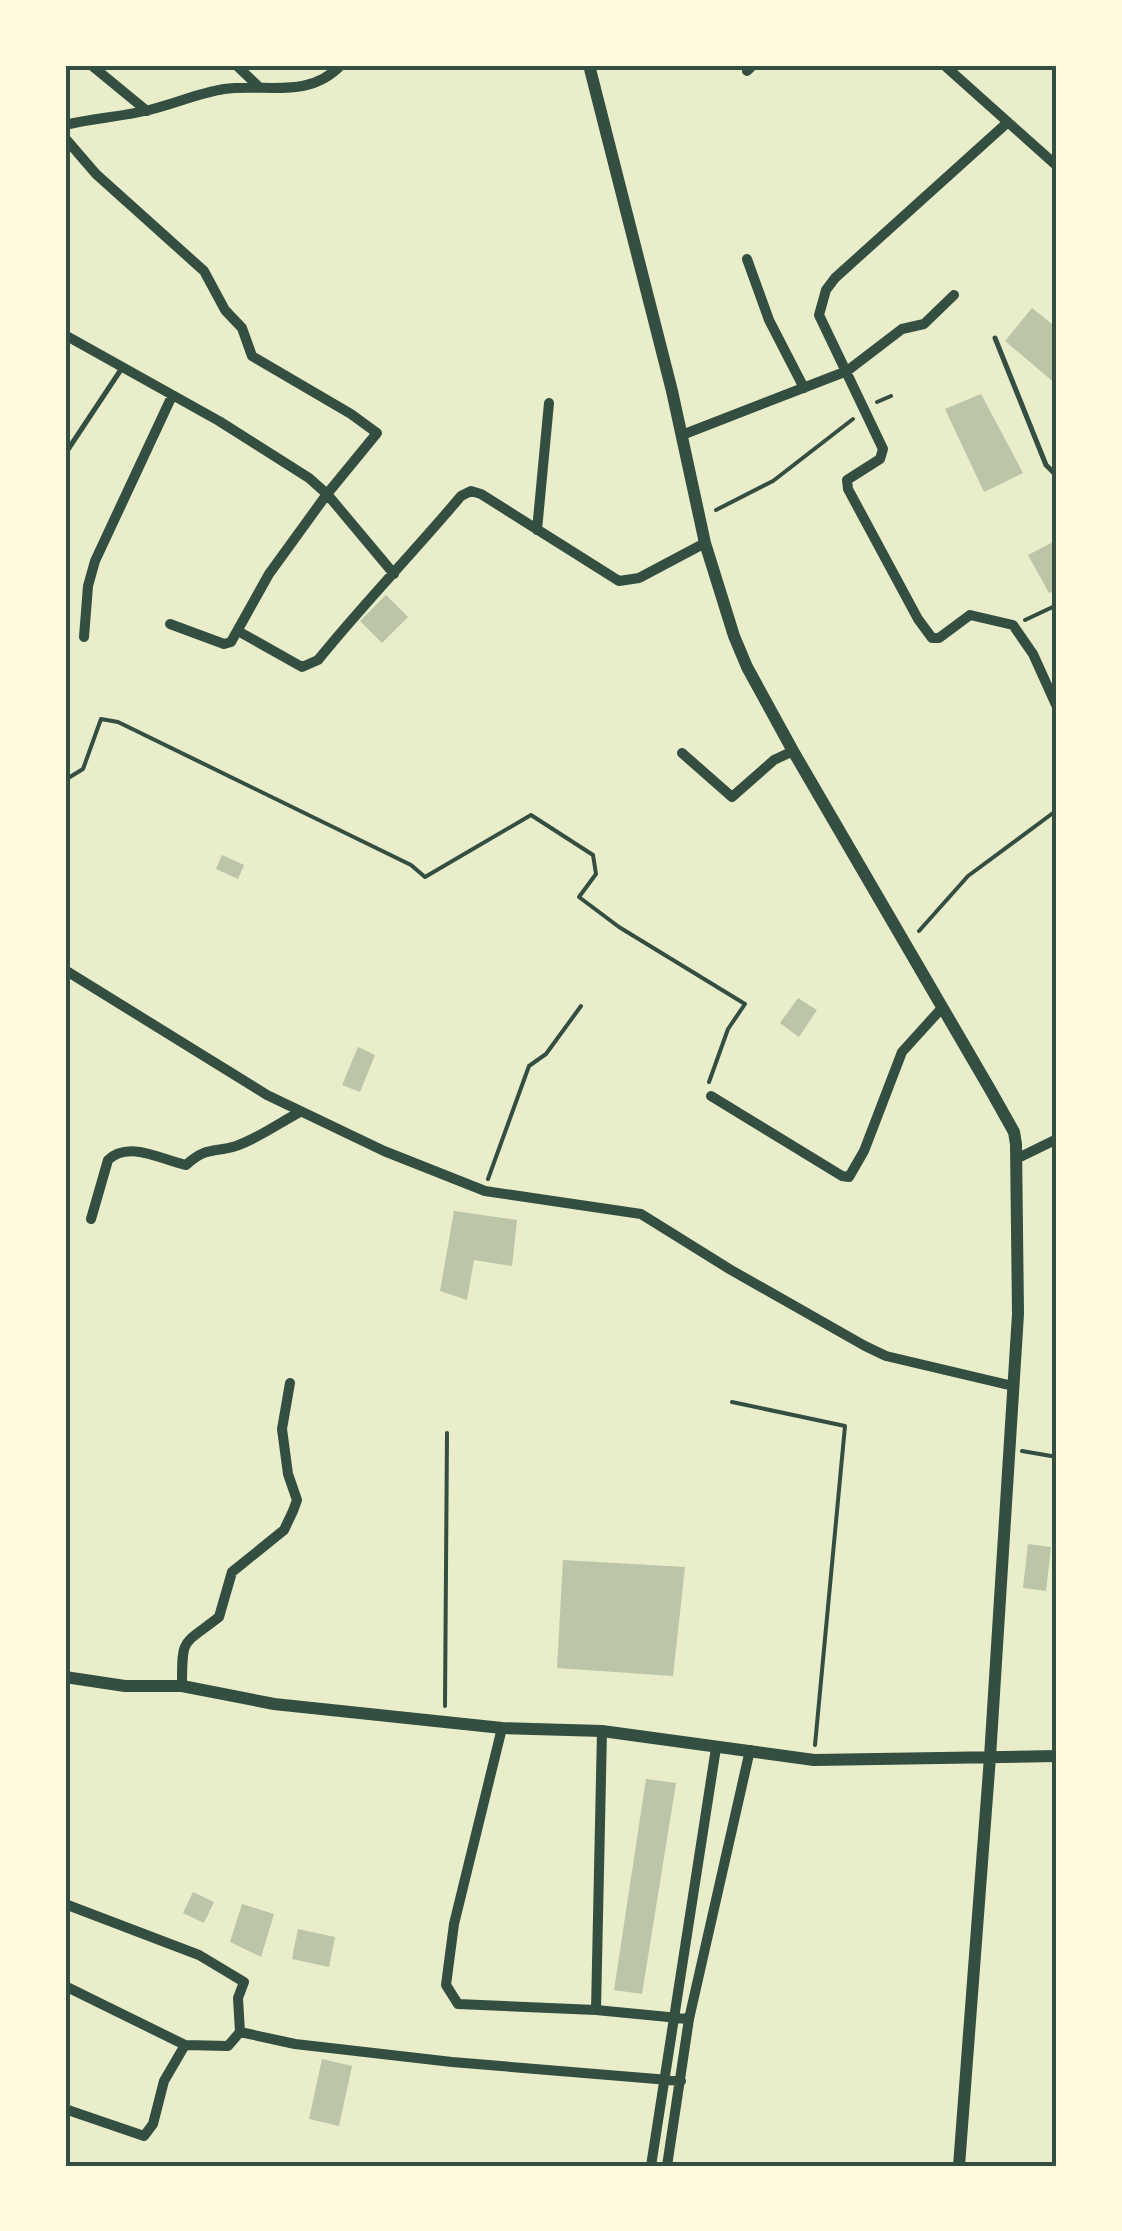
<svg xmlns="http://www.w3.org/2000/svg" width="1122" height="2231" font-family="Quicksand,sans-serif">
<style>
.building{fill:#bcc5a7}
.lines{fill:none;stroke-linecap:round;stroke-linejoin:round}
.path{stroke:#344e41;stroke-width:4}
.service{stroke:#344e41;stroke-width:5}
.minor{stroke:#344e41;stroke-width:10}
.tertiary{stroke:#344e41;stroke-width:12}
.neatline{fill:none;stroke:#344e41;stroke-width:4}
</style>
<rect width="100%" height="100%" fill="#e9edc9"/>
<path class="building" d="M1032 308 1057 328V385L1005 341Z
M981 394 1023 473 984 492 945 409Z
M1057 540V589L1049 593 1028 555Z
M386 595 408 617 382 643 360 621Z
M222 855 244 865 238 879 216 869Z
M798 998 817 1010 799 1037 780 1023Z
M358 1047 375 1055 360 1092 342 1085Z
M454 1211 517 1220 512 1266 474 1260 467 1300 440 1291Z
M1028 1544 1051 1547 1046 1591 1023 1588Z
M563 1560 685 1567 673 1676 557 1668Z
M646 1779 676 1783 642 1994 614 1990Z
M193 1892 214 1902 204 1923 183 1913Z
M242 1904 274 1914 261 1957 230 1942Z
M298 1929 335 1937 329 1967 292 1959Z
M322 2059 352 2066 339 2126 309 2119Z"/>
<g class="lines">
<path class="path" d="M877 402 891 396
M716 510 773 481 853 419
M1025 620 1057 605
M65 780 83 769 101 719 118 722 411 865 425 877 531 815 593 855 596 874 579 897 619 927 745 1004 728 1029 709 1082
M919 931 968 876 1057 810
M488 1179 529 1066 546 1054 581 1006
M732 1402 845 1426 815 1745
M1022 1451 1057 1457
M445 1706 447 1433"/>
<path class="service" d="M995 338 1046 465 1057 476
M65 454 122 368"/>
<path class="minor" d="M91 65 147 111
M236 65 259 87
M944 65 1057 166
M747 71 753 65
M1008 122 835 278 826 290 819 315 883 449 880 459 847 480 848 489 918 619 932 638H939L970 615 1013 625 1033 654 1057 707
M65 125C93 118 121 117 149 110 174 104 199 93 224 89 265 83 308 100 341 65
M65 138 96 174 204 271 225 310 242 328 252 356 351 414 377 433 327 494 269 574 231 642 224 644 170 624
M747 259 769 320 804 388
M65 335 219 421 309 478 327 494 394 574
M682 435 847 371 902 329 924 324 954 295
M537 530 549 403
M238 631 302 667 318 660C364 603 414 552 461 496L471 491 481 494 619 581 639 578 705 543
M84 637 88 586 95 561 172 396
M682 753 732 797 774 760 793 751
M65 970 267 1095 384 1151 485 1191 641 1214 731 1270 865 1346 886 1356 1013 1386
M711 1096 842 1176 849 1177 864 1151 902 1052 941 1009
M1018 1158 1057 1139
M91 1219 108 1160C129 1140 162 1160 186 1165 207 1146 214 1153 236 1146 259 1138 279 1123 300 1112
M182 1686C182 1636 182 1646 219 1617L232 1572 284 1530 293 1511 297 1500 288 1474 282 1429 290 1383
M502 1728 454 1924 446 1985 458 2004 596 2010 689 2019
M65 1904 199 1955 244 1982 238 1998 240 2032 295 2044 452 2062 681 2081
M65 1986 185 2045
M596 2010 602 1731
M65 2109 144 2136 153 2124 164 2081 185 2045 228 2046 240 2032
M651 2166 716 1748
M667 2166 689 2019 750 1750"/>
<path class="tertiary" d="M589 65 672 391 705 543 734 636 747 667 793 751 991 1091 1014 1132 1016 1144 1018 1314 990 1757 959 2166
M65 1677 125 1686H182L274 1704 502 1728 602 1731 814 1760 1057 1756"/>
</g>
<rect width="1122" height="2231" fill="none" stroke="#fefae0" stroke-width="135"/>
<rect x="68" y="68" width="986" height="2096" class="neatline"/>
</svg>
